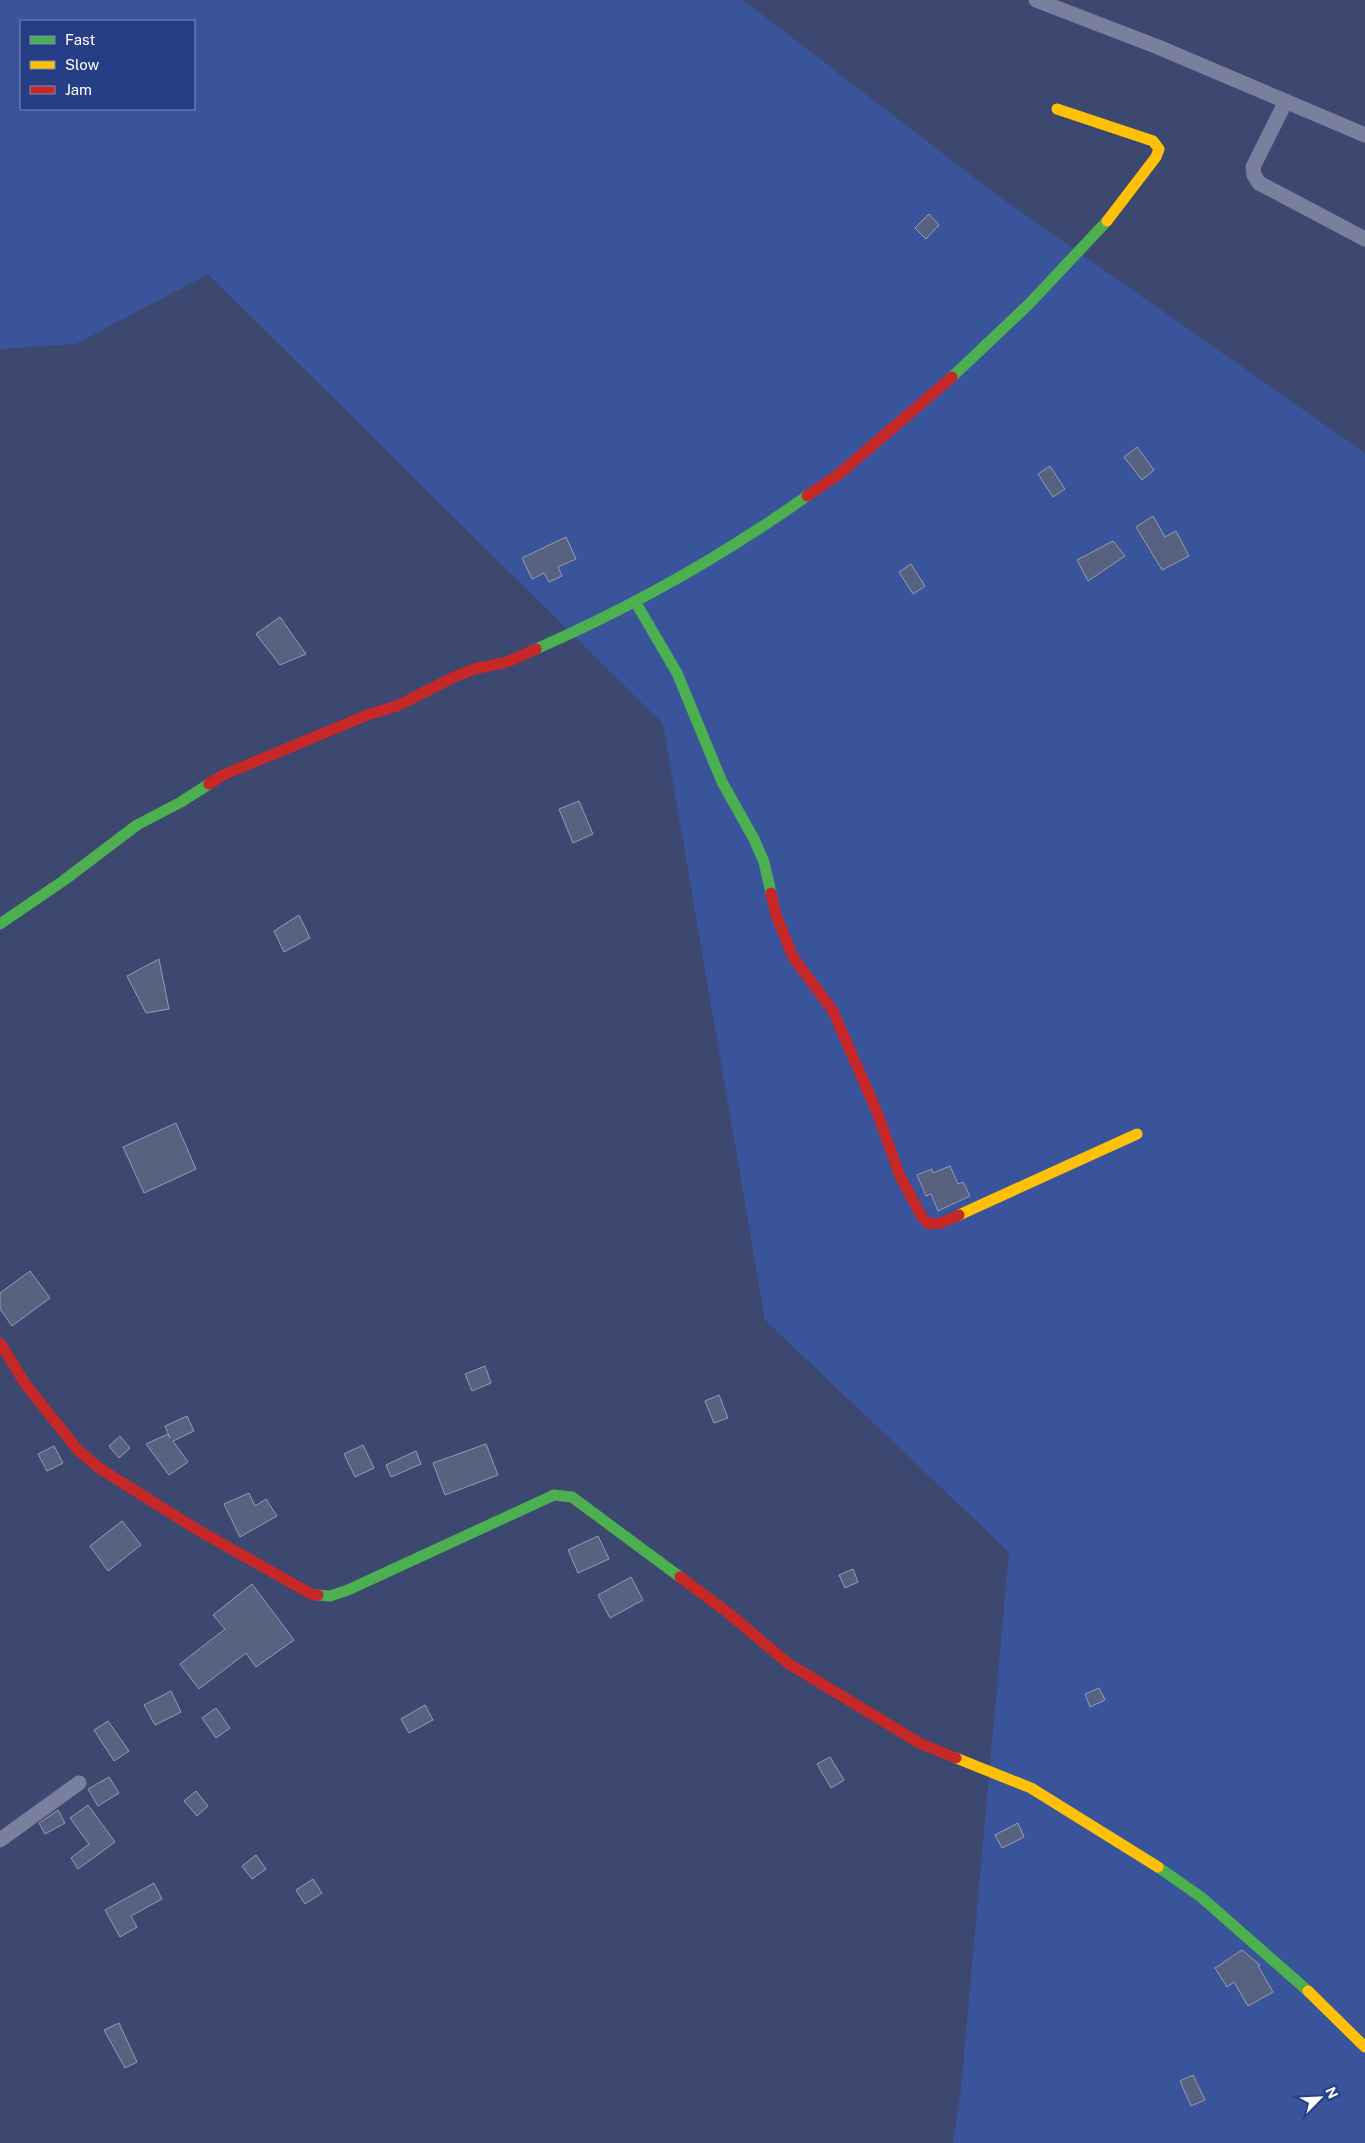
<svg xmlns="http://www.w3.org/2000/svg" width="1365" height="2143" font-family="'Public Sans',sans-serif">
<style>
.green{fill:#3a549b;fill-rule:evenodd}
.building{fill:#576180;stroke:#959db3}
.lines{fill:none;stroke-linecap:round;stroke-linejoin:round}
.street{stroke:#78809d;stroke-width:15}
.fast{stroke:#4caf50;stroke-width:11}
.slow{stroke:#ffc107;stroke-width:11}
.jam{stroke:#c62828;stroke-width:11}
</style>
<rect width="100%" height="100%" fill="#3c486f"/>
<path class="green" d="M0 0H743L997 195 1365 453V2143H953L961 2089 1009 1552 765 1320 663 724 208 274 76 344 0 349ZM21 21H194V109H21Z"/>
<path class="building" d="M929 214 939 225 926 239 915 228Z
M1137 447 1154 470 1142 480 1124 457Z
M1050 466 1065 489 1053 497 1038 474Z
M1153 516 1165 537 1176 531 1189 556 1162 570 1136 527Z
M566 537 576 559 558 567 562 576 549 582 544 573 532 579 522 558Z
M1113 541 1125 556 1088 581 1077 560Z
M911 564 925 586 913 594 899 572Z
M280 617 306 654 280 665 256 634Z
M579 801 593 834 573 843 559 809Z
M299 915 310 938 284 952 274 931Z
M159 959 169 1009 146 1013 127 976Z
M176 1123 196 1169 144 1193 123 1147Z
M950 1166 958 1184 963 1182 970 1196 938 1211 931 1194 926 1196 917 1175 932 1169 933 1173Z
M30 1271 50 1298 12 1326 0 1309V1293Z
M485 1366 491 1383 472 1391 465 1374Z
M719 1395 728 1418 714 1423 705 1401Z
M187 1416 194 1431 173 1441 188 1462 169 1475 146 1444 168 1434 170 1438 165 1426Z
M120 1436 130 1448 119 1458 109 1446Z
M486 1444 498 1475 445 1495 433 1463Z
M363 1445 374 1468 355 1477 344 1454Z
M54 1446 63 1463 47 1471 38 1454Z
M416 1451 421 1464 391 1477 386 1465Z
M249 1493 255 1506 266 1499 277 1516 240 1537 224 1504Z
M122 1521 141 1545 108 1571 90 1546Z
M598 1536 609 1559 578 1573 568 1550Z
M853 1569 858 1582 845 1588 839 1575Z
M631 1577 643 1600 610 1618 598 1595Z
M252 1584 294 1640 256 1667 246 1653 199 1689 180 1664 225 1629 213 1615Z
M1099 1688 1105 1700 1090 1707 1085 1694Z
M171 1691 181 1712 155 1725 144 1705Z
M425 1705 433 1720 409 1733 401 1719Z
M216 1708 230 1728 216 1738 202 1718Z
M108 1721 129 1751 114 1761 94 1730Z
M830 1757 844 1780 831 1788 817 1764Z
M109 1777 119 1793 98 1806 88 1789Z
M196 1791 208 1806 197 1816 184 1801Z
M88 1805 115 1842 78 1869 71 1858 89 1844 70 1818Z
M58 1810 65 1823 45 1834 39 1823Z
M1018 1823 1024 1837 1002 1848 995 1835Z
M256 1855 266 1869 252 1879 242 1866Z
M313 1879 322 1893 305 1904 296 1890Z
M154 1883 162 1899 131 1916 137 1927 120 1937 105 1910Z
M1242 1950 1260 1965 1258 1966 1273 1992 1248 2006 1234 1982 1227 1987 1215 1968Z
M119 2023 137 2062 125 2068 104 2030Z
M1193 2075 1205 2100 1191 2106 1180 2081Z"/>
<g class="lines">
<path class="street" d="M1036 0 1158 47 1365 135
M1286 101 1253 167 1254 175 1259 183 1365 239
M0 1840 79 1783"/>
<path class="fast" d="M952 377 1029 304 1107 221
M636 603 677 673 722 782 754 839 764 862 771 893
M536 649C632 607 721 557 807 496
M0 924 63 881 137 825 181 802 209 784
M318 1595 330 1596 348 1590 554 1495 572 1497 680 1577
M1158 1867 1201 1897 1308 1991"/>
<path class="slow" d="M1057 109 1153 141 1159 149 1156 157 1107 221
M959 1215 1137 1134
M956 1758 1031 1788 1158 1867
M1308 1991 1365 2047"/>
<path class="jam" d="M807 496 839 474 952 377
M209 784 223 775 370 714 397 706 454 677 474 669 507 662 536 649
M771 893 776 915 793 957 833 1011 877 1112 900 1176 922 1217 929 1224 941 1223 959 1215
M0 1343 26 1385 78 1450 99 1468 196 1529 313 1595H318
M680 1577 727 1612 789 1664 921 1744 956 1758"/>
</g>
<rect x="20" y="20" width="175" height="90" fill="#263e85" stroke="#7d8bb6"/>
<rect x="30" y="36" width="25" height="8" fill="#4caf50" stroke="#7d8bb6"/>
<text x="65" y="45" font-size="15" fill="#ffffff">Fast</text>
<rect x="30" y="61" width="25" height="8" fill="#ffc107" stroke="#7d8bb6"/>
<text x="65" y="70" font-size="15" fill="#ffffff">Slow</text>
<rect x="30" y="86" width="25" height="8" fill="#c62828" stroke="#7d8bb6"/>
<text x="65" y="95" font-size="15" fill="#ffffff">Jam</text>
<g transform="translate(1320 2098) rotate(66)" stroke="#263e85" stroke-width="4" paint-order="stroke">
<path d="M0-4L9 19L0 12L-9 19Z" fill="#ffffff"/>
<text y="-8" font-size="14" font-weight="bold" text-anchor="middle" fill="#ffffff">N</text>
</g>
</svg>
